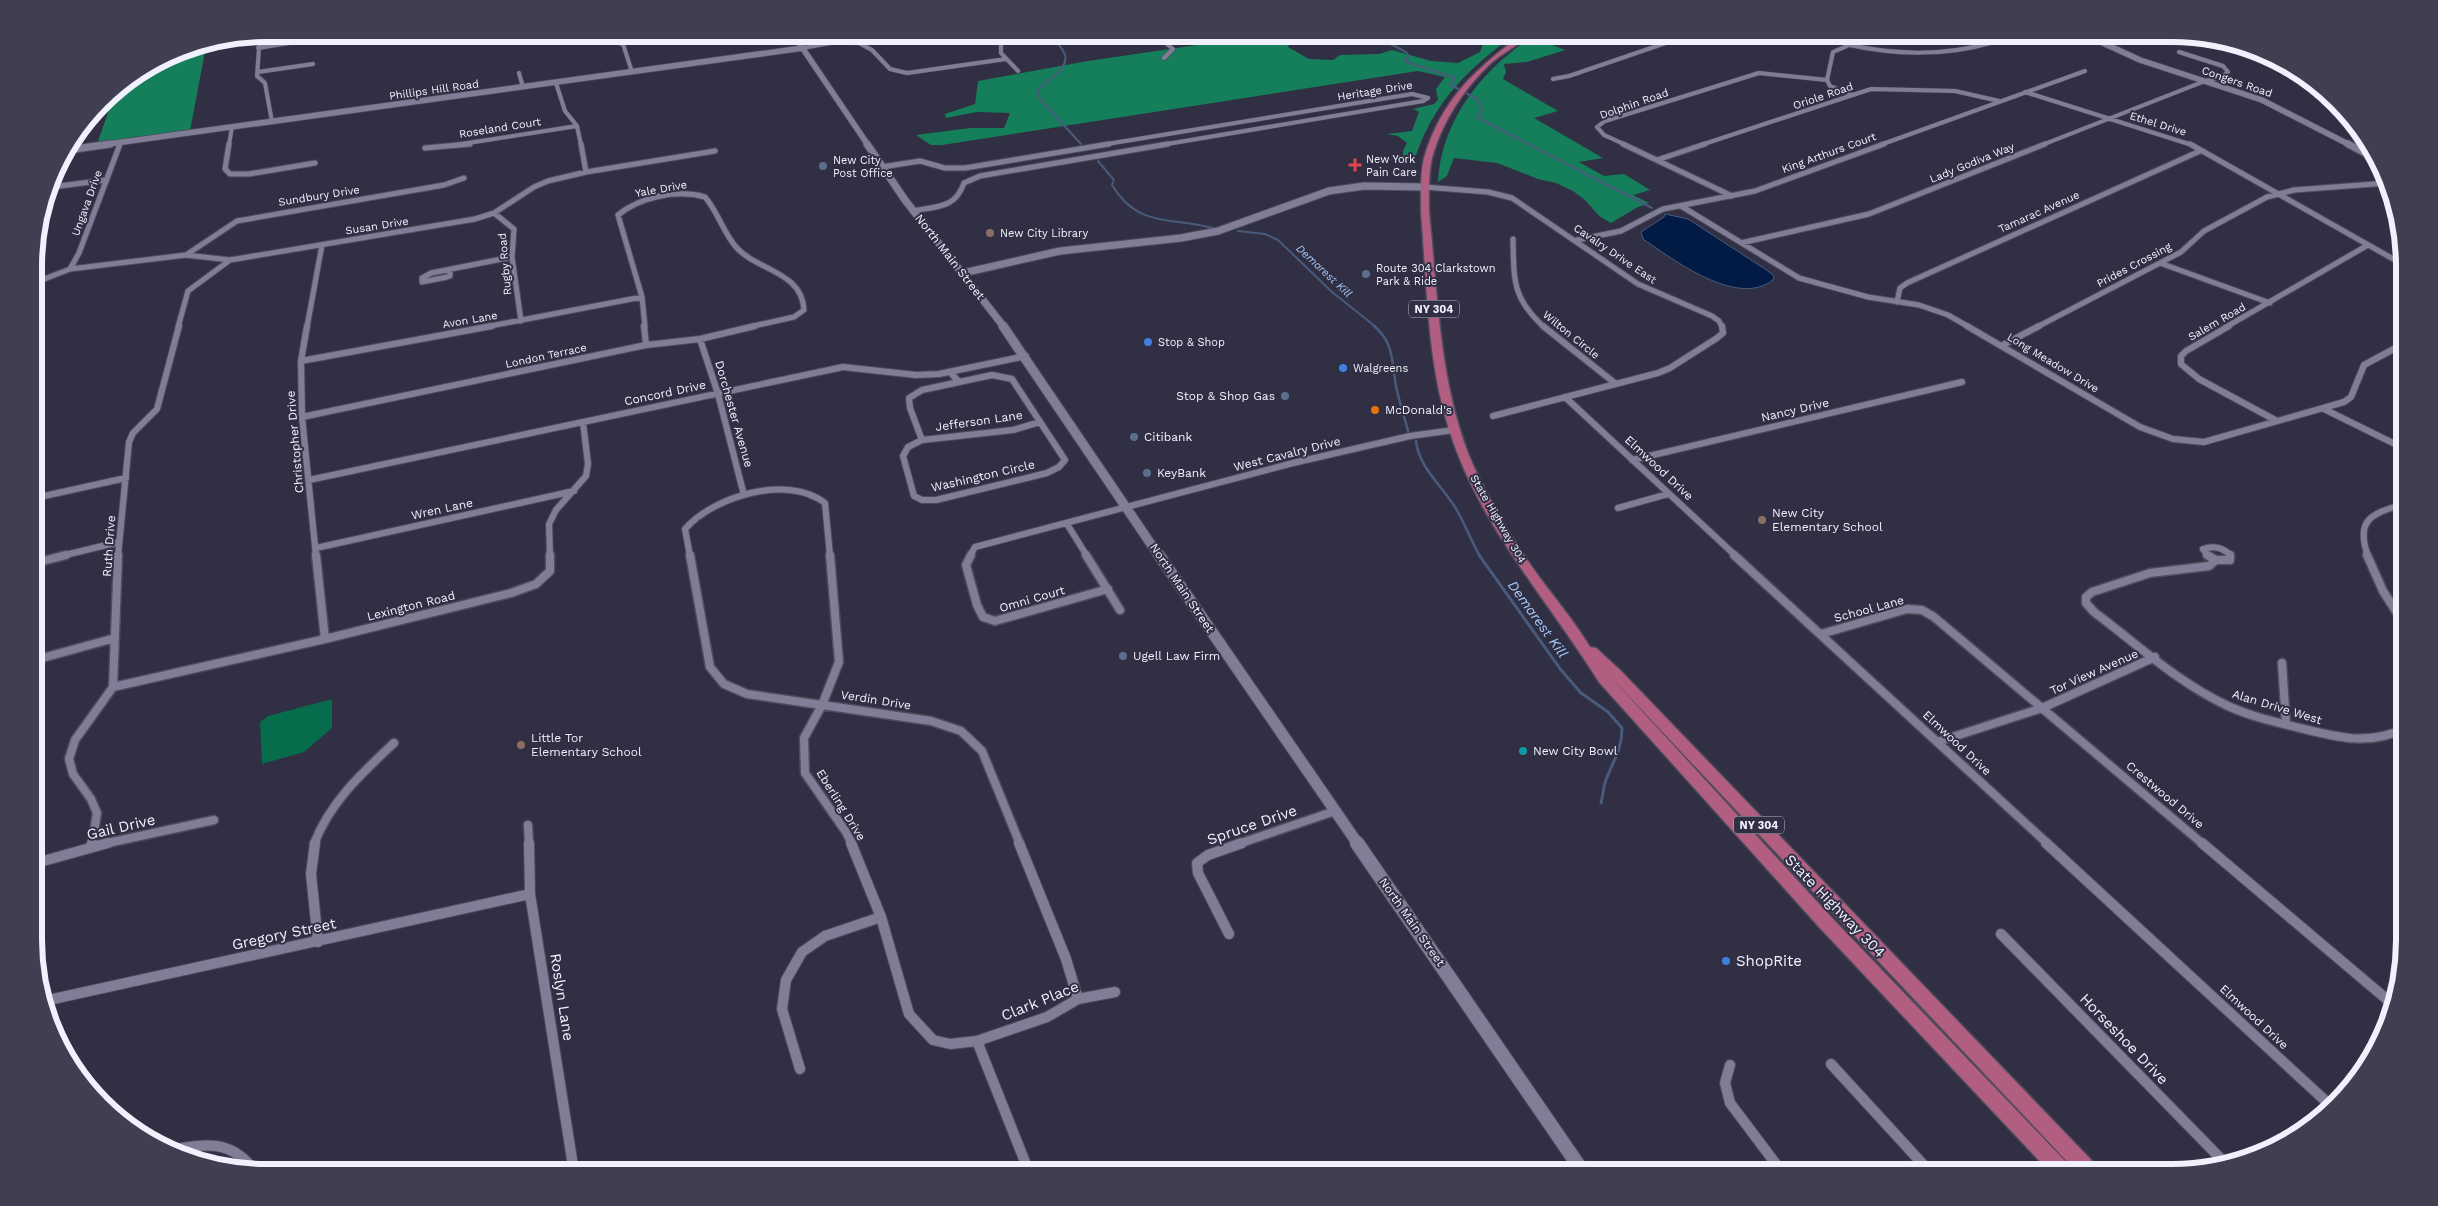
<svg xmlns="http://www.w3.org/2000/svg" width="2438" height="1206" font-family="'Work Sans',sans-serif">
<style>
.green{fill:#066c4b}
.forest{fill:#157e5a}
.water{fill:#011b45;stroke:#495b7c}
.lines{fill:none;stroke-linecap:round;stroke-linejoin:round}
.stream-far2{stroke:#495b7c;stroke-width:2}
.stream-far1{stroke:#495b7c;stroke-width:2.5}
.stream{stroke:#495b7c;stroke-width:3}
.minor-far4-casing{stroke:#4d4b5c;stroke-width:5}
.minor-far3-casing{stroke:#4d4b5c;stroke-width:7}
.minor-far2-casing{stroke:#4d4b5c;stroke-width:8}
.minor-far1-casing{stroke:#4d4b5c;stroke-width:11}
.minor-casing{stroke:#4d4b5c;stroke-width:12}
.tertiary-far4-casing{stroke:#4d4b5c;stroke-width:7}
.tertiary-far3-casing{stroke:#4d4b5c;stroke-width:9}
.tertiary-far2-casing{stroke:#4d4b5c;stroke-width:11}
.tertiary-far1-casing{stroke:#4d4b5c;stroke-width:13}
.tertiary-casing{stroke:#4d4b5c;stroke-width:16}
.primary-casing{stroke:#4d4b5c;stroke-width:3}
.minor-far4{stroke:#7f7e96;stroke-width:4}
.minor-far3{stroke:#7f7e96;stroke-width:5}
.minor-far2{stroke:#7f7e96;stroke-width:6}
.minor-far1{stroke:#7f7e96;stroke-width:8}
.minor{stroke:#7f7e96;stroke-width:10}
.tertiary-far4{stroke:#7f7e96;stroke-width:5.5}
.tertiary-far3{stroke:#7f7e96;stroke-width:7}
.tertiary-far2{stroke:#7f7e96;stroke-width:9}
.tertiary-far1{stroke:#7f7e96;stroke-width:11}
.tertiary{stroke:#7f7e96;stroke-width:14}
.primary{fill:#b15e81;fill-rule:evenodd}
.health-dot{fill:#e0444e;stroke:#312f43;stroke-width:2}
.service-dot{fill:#5c6f8a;stroke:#312f43;stroke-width:2}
.education-dot{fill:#8d6e63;stroke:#312f43;stroke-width:2}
.shop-dot{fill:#3f7fe0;stroke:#312f43;stroke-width:2}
.food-dot{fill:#e8710a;stroke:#312f43;stroke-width:2}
.culture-dot{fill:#0f9aa8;stroke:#312f43;stroke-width:2}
.labels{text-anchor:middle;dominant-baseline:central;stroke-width:4;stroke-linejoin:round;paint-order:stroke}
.far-street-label{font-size:11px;fill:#f1f1fe;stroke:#312f43}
.far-poi-label{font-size:11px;fill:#f1f1fe;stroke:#312f43;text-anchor:start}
.far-water-label{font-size:11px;font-style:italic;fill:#a5c8fb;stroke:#312f43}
.shield{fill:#312f43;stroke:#b7b7c6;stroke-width:1}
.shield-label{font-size:11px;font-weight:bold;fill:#f1f1fe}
.street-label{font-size:12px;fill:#f1f1fe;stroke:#312f43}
.poi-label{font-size:12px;fill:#f1f1fe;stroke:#312f43;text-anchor:start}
.water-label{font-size:14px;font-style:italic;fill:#a5c8fb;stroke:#312f43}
.near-street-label{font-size:15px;fill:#f1f1fe;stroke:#312f43}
.near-poi-label{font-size:15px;fill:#f1f1fe;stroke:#312f43;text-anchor:start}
.rim{fill:none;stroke:#f1f1fe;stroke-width:6}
</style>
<rect width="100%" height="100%" fill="#312f43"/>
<path class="green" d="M332 699V728L304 752 262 764 260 722 268 716Z"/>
<path class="forest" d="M1272 34 1291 42 1288 47 1309 59 1333 60 1340 55 1379 54 1392 50 1431 61 1458 63 1480 52 1483 44 1490 41 1488 36 1517 34C1469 66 1431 105 1414 162L1403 165V151L1407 143 1398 136 1387 134 1412 131 1419 112 1413 109 1434 104 1438 100 1436 89 1445 77 1418 71 942 145H931L916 135 970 128H1004L1010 113 977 112 946 118 945 114 975 104 978 81 1088 61Z
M1536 34H1556L1542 41 1565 50 1527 62 1504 64 1506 72 1503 79 1558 111 1534 118 1603 158 1579 162 1604 176 1624 174 1650 190 1633 195 1649 203 1636 208 1611 223 1599 216 1585 200 1573 191 1556 183 1538 179 1497 163 1454 158 1447 176 1438 182C1441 119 1484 67 1536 34Z
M1582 34H1635L1613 44Z
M206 46 190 131 97 144 116 90 178 51Z"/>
<path class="water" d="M1665 214 1688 219 1768 271 1774 276 1773 280C1737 308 1674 260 1643 239L1641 232 1664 217Z"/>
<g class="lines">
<path class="stream-far2" d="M1052 34C1055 41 1062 47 1065 55 1069 71 1044 80 1037 92L1040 99 1081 144
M1382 34 1377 37 1406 52 1409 56 1404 61 1455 78 1451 85 1477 99 1482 111 1478 118 1652 208
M1098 161 1114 180 1112 185C1138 228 1170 217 1213 228
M1238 231 1265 234 1278 240 1332 292 1376 327"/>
<path class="stream-far1" d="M1374 326C1394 342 1392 363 1396 386 1399 401 1404 416 1408 431
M1416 441C1419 467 1440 484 1453 504 1464 520 1470 540 1480 556"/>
<path class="stream" d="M1479 555 1561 670 1581 693 1608 712 1622 728C1622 750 1613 761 1606 780 1603 787 1603 796 1601 803"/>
<defs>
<path id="minor-far4" d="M590 34 623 44 632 72
M1001 34V53L1018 71
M1091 34C1114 48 1147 38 1172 34
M1332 34 1337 39
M1853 34 1854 43 1833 52 1827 80 1830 86 1853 95
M260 35 257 76 265 83 272 122
M1157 36 1173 49 1164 58
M418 38 419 34
M1440 38 1469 34
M510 41 527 34
M1850 45C1895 55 1945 56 1990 43L1991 40 1987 34
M258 48 344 34
M803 48 835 42 859 43 872 50 890 69 907 73 1006 59
M258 72 313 64
M519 73 523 87
M1553 79 1569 76 1692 34
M556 83 565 111 577 126 581 145
M2025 92 2192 145
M119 145 120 143
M229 145 232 127
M455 145 577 126
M1101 145 1412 94 1428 98 1423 101 1161 145
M1626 145 1604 135 1597 127 1605 121 1759 73 1827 80
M1701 145 1871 89 1955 91 1999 101
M1880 145 2085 71
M2042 145 2205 81 2220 78 2228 72 2223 66 2179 52"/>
<path id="minor-far3" d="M229 144 225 169 230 174H249L315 163
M581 144 586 172
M1623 144 1732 196
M2190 144 2402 264
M425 148 470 144
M1657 160 1705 144
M882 167 920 161 945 168H965L1109 144
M52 187 106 180
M1424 187 1488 192 1512 198 1638 284 1712 316 1719 321 1722 327
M1681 206 1799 278 1868 297 1919 305 1948 315 1969 327
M913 211C937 206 955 209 964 183L980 176 1168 144
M494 213 514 229 512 257 521 321
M1513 239C1514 280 1512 298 1544 327
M1577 240 1621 231 1663 209 1755 191 1884 144
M1741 243 1869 214 2045 144
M186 255 237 221 444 185 464 178
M2160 263 2270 303
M70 269 79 253 120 144
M450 270V276L447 277 422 282V278L431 273 512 257
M34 283 70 269 186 255 230 260 475 219 494 213 534 187 548 181 586 172 715 151
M1897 302 1900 288 1907 283 2200 151
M178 327 188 291 230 260
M307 327 322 245
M485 327 642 297
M645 327 642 297 618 215C640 197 677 189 705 197 718 212 723 232 736 247 757 271 802 271 804 310L794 317 749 327
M2037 327 2181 252 2204 231 2267 197 2294 190 2388 183
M2226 327 2368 245"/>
<path id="minor-far2" d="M307 326 301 361 302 417 316 556
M644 326 646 345
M1543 326 1616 384
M1967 326 2140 427 2173 439 2204 442 2344 402 2351 397 2364 365 2403 344
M2229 326 2186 351 2181 356V364L2199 379 2277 421
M700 339 718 394 744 495
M646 345 700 339 755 326
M2003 345 2039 326
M301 361 492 326
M951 373 958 381
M992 375 1012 379 1065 460 1059 467 1047 473 936 500H922L914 496 903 456 908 447 922 440 910 408 909 398 922 390Z
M1565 397 1736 556
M2324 409 2403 448
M1493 416 1658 373 1670 368 1717 338 1723 333 1722 326
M302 417 646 345
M922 440 1013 430 1040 422
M1632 460 1962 382
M309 480 843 367 916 375 939 374 1026 356
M35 498 126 478
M1618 508 1668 494
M1067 524 1087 556
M316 548 574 491
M61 556 119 542
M118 556 129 442 133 433 157 409 179 326
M550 556 549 524 556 510 586 476 588 464 583 422
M690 556 685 529C714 496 788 474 825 503L830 556
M970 556 975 547 1293 463 1410 436 1454 430
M2208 556 2203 549C2214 545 2224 548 2231 556
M2368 556C2355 520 2371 514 2403 504"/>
<path id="minor-far1" d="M316 555 325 639
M690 555 710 667 724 684 747 694 822 705
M971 555 966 565 977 605 983 617 995 621 1108 589
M1086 555 1120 610
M1734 555 2048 844
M2207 555 2216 560
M2367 555 2383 591 2403 622
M2216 560H2230V555
M2216 560 2209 566 2150 573 2092 592 2086 597V603L2094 612C2137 644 2178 683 2228 706 2252 717 2279 723 2304 729 2340 738 2369 745 2404 729
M35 563 66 555
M1821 634 1907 609 1922 610 1934 617 2203 844
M35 660 115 638
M2282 663 2286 724
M113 687 325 639 511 593 536 584 550 571V555
M822 705 931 721 961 731 982 751 1020 844
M822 705 804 738 805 773 846 832 852 844
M822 705 839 662 830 555
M1937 742 2042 708 2155 657
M528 825 529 844
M92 844 97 813 91 799 73 774 69 759 75 740 113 687 118 555
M103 844 214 820
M314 844C330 802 362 773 394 743
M1238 844 1335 811"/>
<path id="minor" d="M315 843 311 874 318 942
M529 843 530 894 574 1172
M851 843 881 917 909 1014 933 1040 950 1044 977 1041 1029 1172
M1019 843 1066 959 1078 999
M2046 843 2331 1106
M2202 843 2390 1002
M91 847 92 843
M36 863 108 843
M1229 934 1198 873 1197 863 1208 855 1242 843
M2001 934 2226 1164
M44 1001 530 894
M977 1041 1047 1017 1078 999 1115 992
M1831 1064 1930 1172
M1730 1065 1725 1083 1730 1103 1782 1172
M800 1069 782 1009 786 980 802 952 825 936 881 917
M170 1150C204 1144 230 1139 253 1169"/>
<path id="tertiary-far4" d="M793 34 868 145
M2114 34 2104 39 2103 43 2140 60 2262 100 2350 145
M101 145 803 48"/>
<path id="tertiary-far3" d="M867 144 905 200 1004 327
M2348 144 2375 158
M68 150 110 144
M963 273 1060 251 1181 238 1218 231 1329 191 1364 186 1424 187"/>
<path id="tertiary-far2" d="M1003 326 1159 556"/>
<path id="tertiary-far1" d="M1159 555 1358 844"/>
<path id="tertiary" d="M1357 843 1583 1172"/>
<path id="primary" d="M1523 34H1530C1518 46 1502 53 1490 64 1463 90 1442 122 1432 158 1428 175 1429 194 1429 212 1438 297 1439 386 1473 465 1489 500 1510 536 1532 567 1551 594 1573 619 1590 647L1596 648 1621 671 2097 1166 2099 1172H2077L1607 673 1832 918 2070 1166 2072 1172H2050L1820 928 1599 682C1548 600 1478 524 1449 429 1427 360 1427 284 1421 212 1421 194 1420 175 1424 158 1441 100 1476 68 1523 34Z"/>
</defs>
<use href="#minor-far4" class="minor-far4-casing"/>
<use href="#minor-far3" class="minor-far3-casing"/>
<use href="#minor-far2" class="minor-far2-casing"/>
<use href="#minor-far1" class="minor-far1-casing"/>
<use href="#minor" class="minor-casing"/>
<use href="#tertiary-far4" class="tertiary-far4-casing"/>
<use href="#tertiary-far3" class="tertiary-far3-casing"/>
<use href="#tertiary-far2" class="tertiary-far2-casing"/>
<use href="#tertiary-far1" class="tertiary-far1-casing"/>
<use href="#tertiary" class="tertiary-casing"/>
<use href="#primary" class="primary-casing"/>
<use href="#minor-far4" class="minor-far4"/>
<use href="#minor-far3" class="minor-far3"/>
<use href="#minor-far2" class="minor-far2"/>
<use href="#minor-far1" class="minor-far1"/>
<use href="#minor" class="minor"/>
<use href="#tertiary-far4" class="tertiary-far4"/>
<use href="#tertiary-far3" class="tertiary-far3"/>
<use href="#tertiary-far2" class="tertiary-far2"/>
<use href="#tertiary-far1" class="tertiary-far1"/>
<use href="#tertiary" class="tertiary"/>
<use href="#primary" class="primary"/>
</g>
<path class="health-dot" d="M1352.5 157.5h5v5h5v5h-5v5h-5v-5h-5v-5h5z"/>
<g class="service-dot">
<circle cx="823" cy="166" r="5"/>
<circle cx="1366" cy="274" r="5"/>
<circle cx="1285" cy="396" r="5"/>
<circle cx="1134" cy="437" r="5"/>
<circle cx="1147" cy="473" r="5"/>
<circle cx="1123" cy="656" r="5"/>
</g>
<g class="education-dot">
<circle cx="990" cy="233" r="5"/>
<circle cx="1762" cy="520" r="5"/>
<circle cx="521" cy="745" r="5"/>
</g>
<g class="shop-dot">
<circle cx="1148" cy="342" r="5"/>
<circle cx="1343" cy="368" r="5"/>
<circle cx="1726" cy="961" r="5"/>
</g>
<circle class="food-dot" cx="1375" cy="410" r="5"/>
<circle class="culture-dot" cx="1523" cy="751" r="5"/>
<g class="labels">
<g class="far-street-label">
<text transform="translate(2237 82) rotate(19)">Congers Road</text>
<text transform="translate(434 90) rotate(-8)">Phillips Hill Road</text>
<text transform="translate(1375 91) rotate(-9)">Heritage Drive</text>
<text transform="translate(1823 96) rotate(-19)">Oriole Road</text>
<text transform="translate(1634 104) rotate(-19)">Dolphin Road</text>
<text transform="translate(2158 124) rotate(17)">Ethel Drive</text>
<text transform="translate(500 128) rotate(-9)">Roseland Court</text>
<text transform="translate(1829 153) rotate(-20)">King Arthurs Court</text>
<text transform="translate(1972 163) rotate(-22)">Lady Godiva Way</text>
<text transform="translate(661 189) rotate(-10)">Yale Drive</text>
<text transform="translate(319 196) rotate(-9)">Sundbury Drive</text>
<text transform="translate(87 203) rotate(-70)">Ungava Drive</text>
<text transform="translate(2039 212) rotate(-24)">Tamarac Avenue</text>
<text transform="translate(377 226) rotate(-9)">Susan Drive</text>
<text transform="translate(1615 254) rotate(34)">Cavalry Drive East</text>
<text transform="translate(505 264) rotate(-95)">Rugby Road</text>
<text transform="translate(2134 265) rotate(-28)">Prides Crossing</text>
<text transform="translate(470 320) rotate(-10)">Avon Lane</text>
<text transform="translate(2217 322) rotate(-30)">Salem Road</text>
<text transform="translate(1571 335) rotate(39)">Wilton Circle</text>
<text transform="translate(546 356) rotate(-12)">London Terrace</text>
<text transform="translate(2053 363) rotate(31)">Long Meadow Drive</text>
<text transform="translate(1498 519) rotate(60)">State Highway 304</text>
</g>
<g class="far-poi-label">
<text x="1366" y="159">New York<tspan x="1366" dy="13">Pain Care</tspan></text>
<text x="833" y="160">New City<tspan x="833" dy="13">Post Office</tspan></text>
<text x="1000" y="233">New City Library</text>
<text x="1376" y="268">Route 304 Clarkstown<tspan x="1376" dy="13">Park &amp; Ride</tspan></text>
<text x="1158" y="342">Stop &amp; Shop</text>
<text x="1353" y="368">Walgreens</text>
</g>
<g class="far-water-label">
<text transform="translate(1324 271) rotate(43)">Demarest Kill</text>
</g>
<g class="shield">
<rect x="1409" y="300.5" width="50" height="17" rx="4"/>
<rect x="1734" y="816.5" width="50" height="17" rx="4"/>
</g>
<g class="shield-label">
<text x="1434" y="309">NY 304</text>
<text x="1759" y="825">NY 304</text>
</g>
<g class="street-label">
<text transform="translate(950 257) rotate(52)">North Main Street</text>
<text transform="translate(665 393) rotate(-12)">Concord Drive</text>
<text transform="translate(1795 410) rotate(-13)">Nancy Drive</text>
<text transform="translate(734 414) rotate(74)">Dorchester Avenue</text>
<text transform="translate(979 421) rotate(-8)">Jefferson Lane</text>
<text transform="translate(295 442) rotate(-95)">Christopher Drive</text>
<text transform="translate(1287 454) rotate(-14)">West Cavalry Drive</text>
<text transform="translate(1659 468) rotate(43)">Elmwood Drive</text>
<text transform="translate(983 476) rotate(-13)">Washington Circle</text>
<text transform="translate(442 509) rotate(-12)">Wren Lane</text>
<text transform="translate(109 546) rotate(-86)">Ruth Drive</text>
<text transform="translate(1182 588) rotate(56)">North Main Street</text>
<text transform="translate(1032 599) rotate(-16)">Omni Court</text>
<text transform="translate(411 606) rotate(-14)">Lexington Road</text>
<text transform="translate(1869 609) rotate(-15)">School Lane</text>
<text transform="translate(2094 672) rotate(-24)">Tor View Avenue</text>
<text transform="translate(876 700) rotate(9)">Verdin Drive</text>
<text transform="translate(2277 707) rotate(17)">Alan Drive West</text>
<text transform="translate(1957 743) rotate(43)">Elmwood Drive</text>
<text transform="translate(2165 795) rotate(40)">Crestwood Drive</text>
<text transform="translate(841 805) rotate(58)">Eberling Drive</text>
<text transform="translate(1412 922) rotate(55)">North Main Street</text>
<text transform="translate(2254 1017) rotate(43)">Elmwood Drive</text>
</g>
<g class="poi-label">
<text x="1275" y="396" text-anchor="end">Stop &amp; Shop Gas</text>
<text x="1385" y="410">McDonald's</text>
<text x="1144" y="437">Citibank</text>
<text x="1157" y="473">KeyBank</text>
<text x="1772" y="513">New City<tspan x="1772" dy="14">Elementary School</tspan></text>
<text x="1133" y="656">Ugell Law Firm</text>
<text x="531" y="738">Little Tor<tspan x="531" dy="14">Elementary School</tspan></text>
<text x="1533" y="751">New City Bowl</text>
</g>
<g class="water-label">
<text transform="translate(1538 619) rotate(54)">Demarest Kill</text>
</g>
<g class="near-street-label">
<text transform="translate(1252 825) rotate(-19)">Spruce Drive</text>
<text transform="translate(121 827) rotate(-13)">Gail Drive</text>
<text transform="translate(1835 906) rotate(46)">State Highway 304</text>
<text transform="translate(284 934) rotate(-12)">Gregory Street</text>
<text transform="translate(562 997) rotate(81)">Roslyn Lane</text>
<text transform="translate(1040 1001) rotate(-22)">Clark Place</text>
<text transform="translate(2124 1039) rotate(46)">Horseshoe Drive</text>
</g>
<g class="near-poi-label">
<text x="1736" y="961">ShopRite</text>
</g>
</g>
<path d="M0 0H2438V1206H0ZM266 42H2172A224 224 0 0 1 2396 266V940A224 224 0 0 1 2172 1164H266A224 224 0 0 1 42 940V266A224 224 0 0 1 266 42Z" fill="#403f52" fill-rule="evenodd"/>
<path class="rim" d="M266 42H2172A224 224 0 0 1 2396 266V940A224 224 0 0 1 2172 1164H266A224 224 0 0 1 42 940V266A224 224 0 0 1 266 42Z"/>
</svg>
